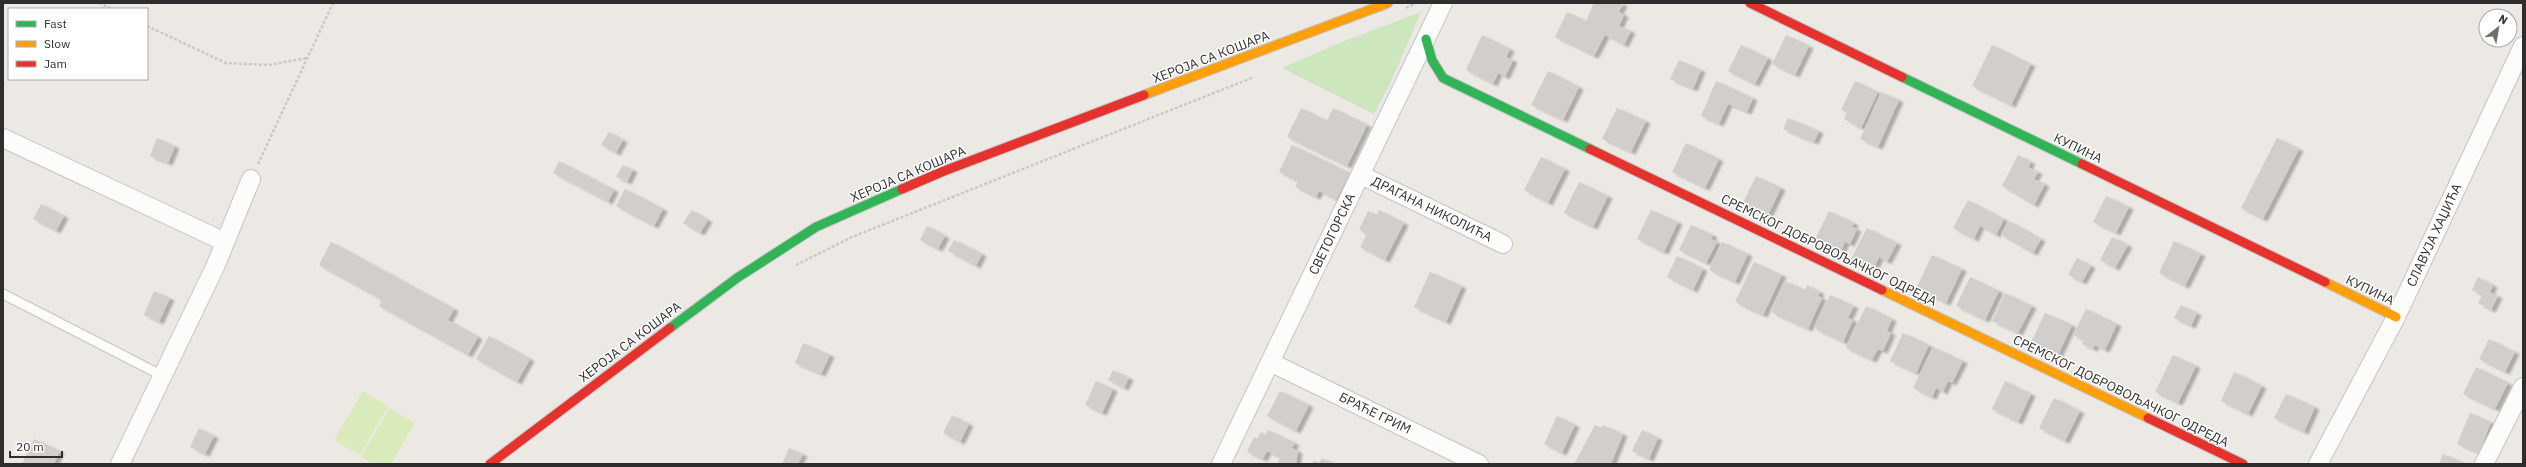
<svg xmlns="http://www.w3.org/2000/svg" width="2526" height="467" font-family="'IBM Plex Sans',sans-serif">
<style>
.green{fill:#cee6be}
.pitch{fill:#d9eabb}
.building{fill:#d1cecb;filter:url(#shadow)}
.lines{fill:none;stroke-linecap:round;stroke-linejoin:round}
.lane-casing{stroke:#c5c4c5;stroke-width:11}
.street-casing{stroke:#c5c4c5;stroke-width:20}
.fast-casing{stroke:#c5c4c5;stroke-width:11}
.slow-casing{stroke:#c5c4c5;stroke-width:11}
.jam-casing{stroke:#c5c4c5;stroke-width:11}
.path{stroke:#c9c9c8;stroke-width:2.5;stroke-dasharray:3 2;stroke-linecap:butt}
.lane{stroke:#fcfcfb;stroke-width:9}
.street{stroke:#fcfcfb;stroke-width:18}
.fast{stroke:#30b455;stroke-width:9}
.slow{stroke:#ff9f0a;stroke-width:9}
.jam{stroke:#e5322d;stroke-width:9}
.labels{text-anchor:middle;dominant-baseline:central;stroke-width:3;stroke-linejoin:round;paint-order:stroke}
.street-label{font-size:13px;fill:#2e2e2e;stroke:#fff}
</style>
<defs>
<filter id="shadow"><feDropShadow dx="4.5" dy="2.5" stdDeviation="1" flood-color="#0004"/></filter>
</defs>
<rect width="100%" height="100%" fill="#ece8e4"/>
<path class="green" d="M1421 12 1391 82 1374 114 1282 68 1339 43Z"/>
<path class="pitch" d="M363 391 388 406 360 455 334 440Z
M390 408 415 423 391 464H374L361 457Z"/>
<path class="building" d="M1594 3H1623L1619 12 1624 15 1619 26 1631 31 1624 45 1605 35 1594 56 1555 37 1567 12 1586 21Z
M1482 35 1510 49 1506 57 1513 60 1505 77 1498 73 1493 84 1466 70Z
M1786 35 1809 46 1795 75 1772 64Z
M1741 45 1768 58 1755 84 1728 71Z
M1992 45 2031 64 2011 105 1972 86Z
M1679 60 1701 70 1693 89 1670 79Z
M1548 71 1579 87 1563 120 1531 105Z
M1716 81 1753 98 1747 112 1728 104 1719 124 1701 116Z
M1855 81 1878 92 1861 128 1844 119 1847 113 1841 110Z
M1881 92 1899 100 1878 147 1860 139Z
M1301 108 1327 121 1333 108 1367 125 1347 166 1287 137Z
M1617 108 1646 121 1631 152 1602 139Z
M1788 118 1819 131 1814 142 1783 129Z
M609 132 623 140 616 153 601 145Z
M157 138 175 146 168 163 150 156Z
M2277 138 2299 149 2263 219 2241 208Z
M1686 143 1719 159 1705 188 1672 172Z
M1292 145 1350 173 1336 200 1319 191 1316 197 1295 187 1298 181 1279 172Z
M2018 155 2031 162 2028 167 2038 172 2034 179 2045 184 2034 205 2002 186Z
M1541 157 1565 169 1548 203 1524 190Z
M559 161 614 190 608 202 553 173Z
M623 165 633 170 627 182 616 177Z
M1756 176 1781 188 1768 215 1743 203Z
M1579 182 1608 196 1593 227 1564 213Z
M625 189 663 209 654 226 616 206Z
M2106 196 2129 207 2116 233 2093 222Z
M1968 200 2004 219 1996 235 1980 226 1974 239 1953 228Z
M41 204 64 216 56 231 33 219Z
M692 210 708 220 700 233 683 223Z
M1379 210 1404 223 1385 260 1360 247 1367 234 1359 230 1368 211 1377 215Z
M1651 210 1678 222 1664 252 1637 239Z
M1829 211 1854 223 1852 227 1857 229 1850 244 1845 242 1841 251 1815 239Z
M2009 221 2041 239 2033 253 2001 235Z
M1691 225 1713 235 1711 239 1717 242 1706 263 1679 250Z
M927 226 945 236 938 249 920 240Z
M1867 228 1897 243 1887 262 1879 257 1873 270 1851 259Z
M2112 237 2128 245 2115 268 2100 260Z
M954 240 982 254 976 266 948 251Z
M2174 241 2201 254 2185 286 2159 273Z
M331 242 454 309 448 320 478 337 468 355 379 306 382 300 319 265Z
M1722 242 1748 254 1735 282 1709 270Z
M1932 255 1962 269 1946 303 1916 289Z
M1677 256 1703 269 1693 290 1667 277Z
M2077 258 2091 266 2082 282 2068 275Z
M1754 262 1782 275 1763 315 1735 302Z
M1430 272 1462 286 1446 322 1414 307Z
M1970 277 1999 291 1985 320 1956 306Z
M2478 277 2493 285 2490 292 2498 296 2491 310 2478 303 2482 295 2472 290Z
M1785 281 1805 290 1807 285 1820 292 1818 296 1822 298 1808 329 1771 312Z
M154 291 170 298 159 322 144 315Z
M2005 293 2032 306 2018 333 1992 321Z
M1830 295 1854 306 1848 318 1853 320 1843 342 1814 328Z
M2181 305 2197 313 2191 326 2174 318Z
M1866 306 1892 319 1887 331 1891 333 1883 351 1878 349 1872 360 1846 348Z
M2086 309 2117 324 2105 350 2095 345 2093 349 2082 344 2084 340 2073 335Z
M2045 313 2072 325 2058 355 2031 342Z
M1903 333 1929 345 1916 373 1890 361Z
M489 336 530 359 517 382 476 359Z
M2489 339 2515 352 2505 372 2479 359Z
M803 343 830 355 821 374 795 363Z
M1933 347 1963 361 1952 383 1948 381 1943 392 1936 388 1932 397 1913 388Z
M2173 355 2196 366 2178 403 2155 392Z
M2476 367 2508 383 2495 409 2463 394Z
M1113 370 1129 378 1124 388 1108 380Z
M2234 372 2262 386 2248 414 2221 401Z
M1096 381 1113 389 1102 413 1085 405Z
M2005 381 2031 394 2018 422 1992 409Z
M1280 391 1309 405 1296 431 1267 416Z
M2286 394 2315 407 2304 432 2274 418Z
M2054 398 2080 411 2065 441 2039 428Z
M2470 413 2491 422 2479 453 2457 444Z
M952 415 969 424 960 442 943 433Z
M1557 416 1575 425 1562 453 1544 444Z
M1595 425 1602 428 1603 425 1623 434 1611 464H1574Z
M199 428 214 436 205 454 190 447Z
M1268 430 1295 443 1292 448 1298 451 1296 464H1277L1280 458 1267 451 1263 459 1247 452 1254 437 1257 439 1261 432 1266 435Z
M1642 430 1658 438 1649 459 1632 451Z
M34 439 60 451 54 464H22Z
M789 448 803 454 798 464H782Z
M2443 454 2467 464H2439Z
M1322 458 1334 464H1312L1314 460 1319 463Z"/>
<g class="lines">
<defs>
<path id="lane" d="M3 294 163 376"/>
<path id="street" d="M3 138 225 242
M1361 175 1503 244
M1270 362 1479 464
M120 464 215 267 251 179
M1221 464 1443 3
M2318 464 2396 317 2523 46
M2484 464 2523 387"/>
<path id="fast" d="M1426 39 1432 60 1443 78 1590 149
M1902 77 2082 164
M670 328 737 278 816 227 902 189"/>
<path id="slow" d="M1144 95 1388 3
M2325 282 2396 317
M1882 290 2148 418"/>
<path id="jam" d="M1750 3 1902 77
M1590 149 1882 290
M2082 164 2325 282
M902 189 944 171 1144 95
M2148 418 2243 464
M490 464 670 328"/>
</defs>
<use href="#lane" class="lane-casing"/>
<use href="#street" class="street-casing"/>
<use href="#fast" class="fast-casing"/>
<use href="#slow" class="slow-casing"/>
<use href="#jam" class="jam-casing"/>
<path class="path" d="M99 3 112 9
M1406 8 1416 3
M147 26 226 63 268 65 307 58
M258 164 333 3
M796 265 852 237 1254 77"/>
<use href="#lane" class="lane"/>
<use href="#street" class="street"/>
<use href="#fast" class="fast"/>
<use href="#slow" class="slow"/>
<use href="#jam" class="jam"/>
</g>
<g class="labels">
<g class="street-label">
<text transform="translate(1211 57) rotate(-21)">ХЕРОЈА СА КОШАРА</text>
<text transform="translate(2078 148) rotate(26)">КУПИНА</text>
<text transform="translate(908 174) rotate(-23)">ХЕРОЈА СА КОШАРА</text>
<text transform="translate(1432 209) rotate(26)">ДРАГАНА НИКОЛИЋА</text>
<text transform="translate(1332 234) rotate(-64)">СВЕТОГОРСКА</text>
<text transform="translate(2434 235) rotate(-65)">СЛАВУЈА ХАЏИЋА</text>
<text transform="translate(1829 250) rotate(26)">СРЕМСКОГ ДОБРОВОЉАЧКОГ ОДРЕДА</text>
<text transform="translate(2370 290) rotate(26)">КУПИНА</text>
<text transform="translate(630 342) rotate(-37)">ХЕРОЈА СА КОШАРА</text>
<text transform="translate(2121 391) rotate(26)">СРЕМСКОГ ДОБРОВОЉАЧКОГ ОДРЕДА</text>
<text transform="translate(1375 413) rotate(26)">БРАЋЕ ГРИМ</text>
</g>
</g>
<rect width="2526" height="467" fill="none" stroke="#2e2e2e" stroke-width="8"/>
<rect x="8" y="8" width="140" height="72" fill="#ffffff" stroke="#ababab"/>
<rect x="16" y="21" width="20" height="6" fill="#30b455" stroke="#ababab"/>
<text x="44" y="28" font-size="12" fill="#2e2e2e">Fast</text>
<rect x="16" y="41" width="20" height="6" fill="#ff9f0a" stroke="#ababab"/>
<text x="44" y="48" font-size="12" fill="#2e2e2e">Slow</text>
<rect x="16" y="61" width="20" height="6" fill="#e5322d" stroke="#ababab"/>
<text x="44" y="68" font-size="12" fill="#2e2e2e">Jam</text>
<g transform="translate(2498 28) rotate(31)"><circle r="19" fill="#ffffff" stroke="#ababab"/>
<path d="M0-3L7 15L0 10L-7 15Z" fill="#706f6e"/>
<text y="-6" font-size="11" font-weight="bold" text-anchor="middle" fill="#2e2e2e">N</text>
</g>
<path d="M10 451v6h52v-6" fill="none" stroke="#2e2e2e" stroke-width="2"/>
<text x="16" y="451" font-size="12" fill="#2e2e2e" stroke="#ffffff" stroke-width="3" paint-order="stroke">20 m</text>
</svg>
